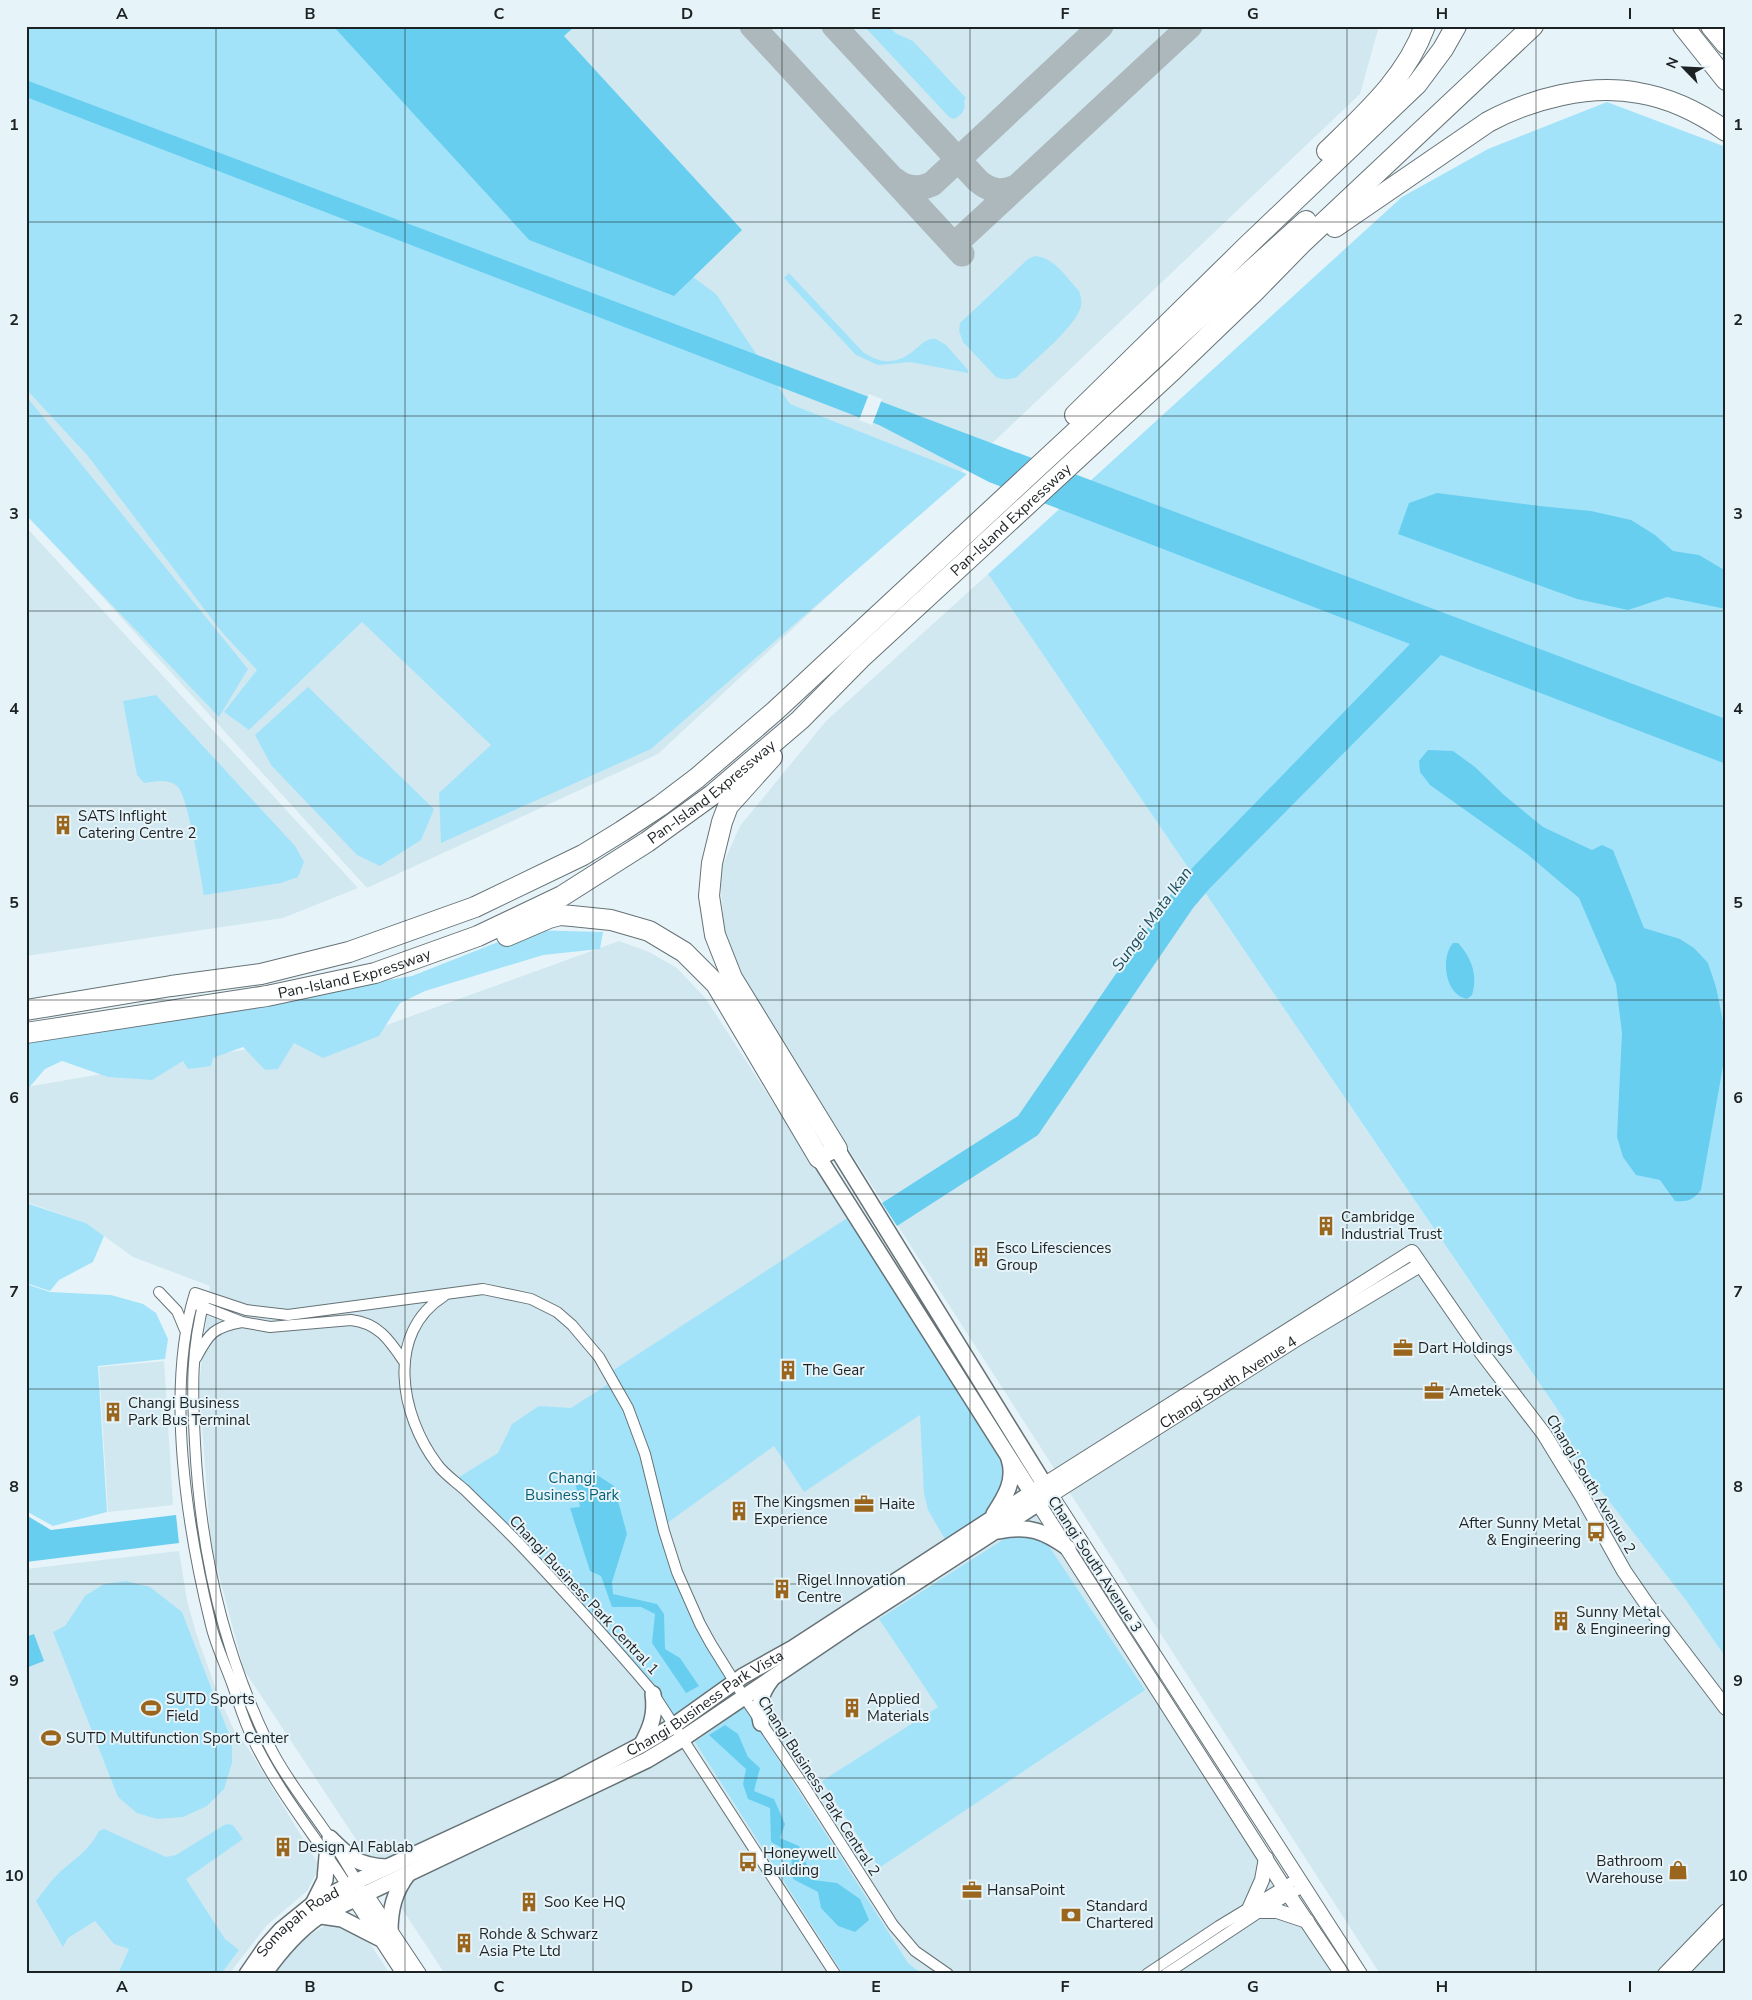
<svg xmlns="http://www.w3.org/2000/svg" width="1752" height="2000" font-family="'Nunito Sans',sans-serif">
<style>
.built{fill:#d1e8f0}
.green{fill:#a3e3f9}
.water{fill:#68ceef}
.pier{fill:#e6f4f9}
.lines{fill:none;stroke-linecap:round;stroke-linejoin:round}
.taxiway{stroke:#acb8bc;stroke-width:25}
.minor-casing{stroke:#667276;stroke-width:12}
.tertiary-casing{stroke:#667276;stroke-width:16}
.secondary-casing{stroke:#667276;stroke-width:18}
.motorway-casing{stroke:#667276;stroke-width:22}
.minor{stroke:#fff;stroke-width:10}
.tertiary{stroke:#fff;stroke-width:14}
.secondary{stroke:#fff;stroke-width:15}
.motorway{stroke:#fff;stroke-width:20}
.grid{fill:none;stroke:#1c2123;stroke-width:1;stroke-opacity:0.55}
.labels{text-anchor:middle;dominant-baseline:central;stroke-width:4;stroke-linejoin:round;paint-order:stroke}
.street-label{font-size:15px;fill:#1c2123;stroke:#e6f4f9}
.poi-label{font-size:15px;fill:#1c2123;stroke:#e6f4f9;text-anchor:start}
.park-label{font-size:15px;fill:#045f75;stroke:#e6f4f9}
.water-label{font-size:16px;font-style:italic;fill:#204d5b;stroke:#e6f4f9}
.neatline{fill:none;stroke:#1c2123;stroke-width:2}
.grid-label{font-size:16px;text-anchor:middle;font-weight:bold;fill:#1c2123}
</style>
<rect width="100%" height="100%" fill="#e6f4f9"/>
<path class="built" d="M26 26H1379L1360 94 1003 433 658 754 367 888 26 513Z
M26 527 358 888 283 918 26 956Z
M988 574 1726 1658V1974H1380L733 970 724 934 720 871 740 826 826 721Z
M619 941 649 952 677 968 706 999 1336 1974H445L244 1670 211 1545 199 1386 210 1286 133 1257 86 1223 26 1202V1087L384 1026Z
M164 1361 173 1505 108 1512 99 1367Z
M179 1551 187 1600 196 1633 218 1695 234 1730 250 1751 317 1862V1872L307 1891 267 1925 229 1974H26V1569Z
M336 1919 371 1945 390 1974H269L276 1956Z"/>
<path class="green" d="M26 26H333L529 240 674 296 693 277 716 294 790 404 967 474 651 749 441 843 439 793 491 745 362 622 249 730 224 712 257 670 221 631 88 456 26 389Z
M864 26H887L897 34 913 41 966 98 964 101C966 110 962 115 954 119L949 117Z
M1607 102 1726 147V1658L1688 1603 1555 1431 1565 1421 988 574 1402 197 1488 149Z
M1035 256C1054 257 1067 278 1079 291 1081 296 1082 301 1081 306 1076 327 1033 361 1017 377 1009 380 1004 380 996 377L963 342 959 331 960 323 1028 259Z
M789 273 863 352C884 366 899 364 918 347 924 342 928 338 936 339L946 345 968 370V373L910 362 878 365 856 355 784 278Z
M26 396 248 669 219 717 26 515Z
M308 687 434 809 421 840 380 866 357 855 271 765 255 735Z
M156 695 295 846 304 862 298 877 281 883 204 895C201 877 188 795 177 786 167 778 155 782 144 783L137 775 123 701Z
M528 930 603 932 600 949 543 955 425 991 400 1003 379 1036 323 1058 294 1043 278 1069 265 1070 243 1047 213 1058 211 1066 188 1069 183 1061 152 1080 108 1077 62 1061 45 1069 26 1091V1041L412 976Z
M26 1203 86 1223 104 1236 93 1262 59 1280 50 1291 26 1283Z
M855 1213 1012 1467 992 1517 946 1541 928 1510 924 1493 920 1415 804 1492 774 1446 663 1526 687 1597 734 1682 674 1724 651 1690 454 1480 498 1453 512 1424 539 1406 571 1408 613 1381 609 1373Z
M26 1284 50 1292 111 1295 143 1304 156 1313 168 1339 165 1359 98 1366 107 1512 53 1526 26 1511Z
M1015 1532 1046 1542 1145 1690 879 1868 822 1781 938 1707 879 1619Z
M126 1581 150 1587 182 1612 232 1742V1763L224 1789 207 1806 183 1817 157 1819 137 1813 118 1797 53 1632 65 1626 85 1596 104 1584Z
M745 1707 908 1963 922 1974H843L695 1742Z
M226 1824 233 1825 243 1839 186 1879 225 1939 239 1950 221 1974H118L129 1949 114 1944 95 1921 68 1938 63 1947 36 1901C44 1891 52 1879 61 1871 76 1858 90 1849 99 1831L104 1829 166 1857 176 1855Z"/>
<path class="water" d="M333 26H575L564 36 742 230 674 296 529 240Z
M26 80 1726 719V764L1441 655 1210 888 1193 908 1038 1135 897 1226 882 1203 1018 1116 1173 891 1194 866 1410 644 989 482 879 425 26 97Z
M1437 493 1549 507 1591 511 1631 520 1655 535 1673 551 1699 555 1726 571V609L1667 597 1628 610 1577 599 1398 534 1409 503Z
M1428 750 1453 751 1475 767 1504 795 1543 827 1592 850 1602 845 1613 850 1644 928 1680 939 1694 948 1708 963 1716 987 1724 1026 1723 1066 1701 1190C1693 1200 1688 1202 1675 1201L1660 1180 1636 1175 1623 1157 1617 1137 1622 1033 1616 984 1579 898 1527 854 1430 785 1420 772 1419 761Z
M1453 943H1458C1472 958 1478 976 1472 995L1467 999C1445 995 1440 958 1453 943Z
M591 1471 614 1486 627 1534 612 1582 613 1594 657 1604 664 1614 665 1649 680 1658 699 1686 686 1693 652 1643 655 1614 641 1607H612L601 1576 590 1571 570 1508 580 1507 575 1481Z
M26 1515 51 1530 176 1515 179 1543 26 1562Z
M34 1634 44 1661 26 1668V1637Z
M725 1725 738 1734 748 1757 760 1768 754 1791 774 1799 785 1824 780 1838 799 1846 813 1880 837 1883 860 1899 869 1920 855 1932 838 1926 821 1908 818 1892 793 1879 791 1853 771 1842 770 1808 748 1799 743 1784 746 1769 709 1735Z"/>
<path class="pier" d="M869 394 882 399 872 425 859 420Z"/>
<g class="lines">
<path class="taxiway" d="M752 26 962 254
M834 26 978 181C990 191 1002 194 1016 187
M894 179C906 189 918 190 932 184L1101 26
M954 245 1190 26"/>
<defs>
<path id="minor" d="M159 1292 177 1311 185 1330
M444 1296C385 1333 400 1415 437 1464 444 1474 456 1482 465 1490 486 1511 509 1532 529 1554 571 1599 612 1644 651 1690L835 1974
M205 1297C191 1350 192 1388 195 1443 200 1547 222 1648 268 1743 284 1776 309 1807 330 1838 340 1853 350 1870 360 1886
M196 1304 242 1322 270 1327 351 1320C379 1323 390 1341 405 1363
M196 1358C209 1333 214 1327 242 1322
M351 1892C319 1840 279 1794 253 1739 244 1722 239 1703 233 1686 226 1666 216 1646 211 1625 187 1528 165 1390 195 1293L246 1310 288 1315 483 1289 531 1299 557 1312 572 1325 599 1357 628 1408 645 1454 664 1531 677 1572 700 1624 711 1644 744 1697 804 1786 893 1925 915 1951 948 1974
M1147 1974 1219 1926 1298 1878
M1166 1974 1261 1911 1303 1887"/>
<g id="tertiary">
<path d="M1045 1484 1412 1252 1479 1349 1544 1434 1582 1496 1624 1571 1646 1603 1726 1708"/>
<path d="M1038 1503 1283 1886 1342 1974"/>
<path d="M365 1893 419 1974"/>
<path d="M355 1899 404 1974"/>
<path d="M1250 1907 1262 1880 1266 1858"/>
<path d="M1261 1911H1277L1307 1921"/>
<path id="s1" d="M1360 1974 1051 1495 1295 1340 1420 1265"/>
<path d="M1665 1974 1726 1911"/>
<path d="M1679 1974 1726 1925"/>
</g>
<g id="secondary">
<path d="M994 1514C1005 1497 1016 1480 1009 1459"/>
<path d="M999 1531C1029 1525 1044 1531 1068 1548"/>
<path d="M761 1723C757 1706 761 1693 771 1680"/>
<path d="M642 1744C651 1727 656 1714 653 1694"/>
<path d="M330 1838C349 1857 358 1866 386 1867"/>
<path d="M313 1904 325 1880 327 1856"/>
<path d="M321 1916 342 1919 379 1938"/>
<path d="M390 1932C390 1910 394 1892 408 1874"/>
<path id="s2" d="M247 1974 265 1948 281 1930 313 1904 357 1881 565 1785 641 1745 673 1726 743 1676 793 1648 1039 1488"/>
<path d="M264 1974C280 1951 296 1932 319 1916L647 1760 682 1739 855 1622 1051 1495 837 1149 819 1158 1038 1503"/>
</g>
<g id="motorway">
<path d="M1683 26 1726 80"/>
<path d="M1711 26 1726 44"/>
<path d="M1327 151C1366 113 1406 78 1425 26"/>
<path d="M1335 227 1488 122C1531 99 1590 83 1639 93 1670 98 1700 113 1726 131"/>
<path d="M1075 415 1247 246 1417 84 1443 49 1456 26"/>
<path d="M772 757 728 806 722 822 712 863 709 896 715 935 732 978 837 1149"/>
<path d="M507 936 549 918 560 915 572 916 611 920 649 931 684 952 716 984 819 1158"/>
<path d="M26 1010 171 986 261 974 349 952 475 907 583 855 622 831 660 806 697 778 775 711 1182 333 1306 221"/>
<path id="s3" d="M26 1033 267 996 375 973 478 936 562 896 647 842 712 795 800 720 860 659 1172 371 1255 291 1301 244 1533 26"/>
</g>
</defs>
<use href="#minor" class="minor-casing"/>
<use href="#tertiary" class="tertiary-casing"/>
<use href="#secondary" class="secondary-casing"/>
<use href="#motorway" class="motorway-casing"/>
<use href="#minor" class="minor"/>
<use href="#tertiary" class="tertiary"/>
<use href="#secondary" class="secondary"/>
<use href="#motorway" class="motorway"/>
</g>
<path class="grid" d="M216 26V1974M405 26V1974M593 26V1974M782 26V1974M970 26V1974M1159 26V1974M1347 26V1974M1536 26V1974M26 222H1726M26 416H1726M26 611H1726M26 806H1726M26 1000H1726M26 1194H1726M26 1389H1726M26 1584H1726M26 1778H1726"/>
<defs>
<symbol id="building-bare" viewBox="-9 -9 18 18"><path d="M-4-6H4V6H1V3H-1V6H-4ZM-2.5-4.3h1.7v1.8h-1.7ZM.8-4.3h1.7v1.8H.8ZM-2.5-1h1.7V.8h-1.7ZM.8-1h1.7V.8H.8Z" fill="#9a661d" stroke="#e6f4f9" stroke-width="2.5" paint-order="stroke"/></symbol>
<symbol id="office-bare" viewBox="-9 -9 18 18"><path d="M-6-3h4V-5.5h4V-3h4V5H-6ZM-1-4.5V-3h2v-1.5ZM-6 0V1H6V0Z" fill="#9a661d" stroke="#e6f4f9" stroke-width="2.5" paint-order="stroke"/></symbol>
<symbol id="bus-bare" viewBox="-9 -9 18 18"><path d="M-5-6H5V4H4V6H2V4H-2V6H-4V4H-5ZM-3.5-4V0h7V-4ZM-3.5 1.2v1.5H-2V1.2ZM2 1.2v1.5H3.5V1.2Z" fill="#9a661d" stroke="#e6f4f9" stroke-width="2.5" paint-order="stroke"/></symbol>
<symbol id="stadium-bare" viewBox="-9 -9 18 18"><path d="M0-5a6.5 5 0 1 0 0 10a6.5 5 0 1 0 0-10ZM-3.5-1.8h7v3.6h-7Z" fill="#9a661d" stroke="#e6f4f9" stroke-width="2.5" paint-order="stroke"/></symbol>
<symbol id="shop-bare" viewBox="-9 -9 18 18"><path d="M-5-2.5h2.3a2.7 3.5 0 0 1 5.4 0H5L5.5 6h-11ZM-1.5-2.5h3a1.5 2.3 0 0 0-3 0Z" fill="#9a661d" stroke="#e6f4f9" stroke-width="2.5" paint-order="stroke"/></symbol>
<symbol id="bank-bare" viewBox="-9 -9 18 18"><path d="M-6-4H6V4H-6ZM0-2.3a2.3 2.3 0 1 0 0 4.6a2.3 2.3 0 1 0 0-4.6Z" fill="#9a661d" stroke="#e6f4f9" stroke-width="2.5" paint-order="stroke"/></symbol>
</defs>
<g fill-rule="evenodd">
<use href="#building-bare" x="49" y="811" width="28" height="28"/>
<use href="#building-bare" x="1312" y="1212" width="28" height="28"/>
<use href="#building-bare" x="967" y="1243" width="28" height="28"/>
<use href="#office-bare" x="1389" y="1334" width="28" height="28"/>
<use href="#building-bare" x="774" y="1356" width="28" height="28"/>
<use href="#office-bare" x="1420" y="1377" width="28" height="28"/>
<use href="#building-bare" x="99" y="1398" width="28" height="28"/>
<use href="#office-bare" x="850" y="1490" width="28" height="28"/>
<use href="#building-bare" x="725" y="1497" width="28" height="28"/>
<use href="#bus-bare" x="1582" y="1518" width="28" height="28"/>
<use href="#building-bare" x="768" y="1575" width="28" height="28"/>
<use href="#building-bare" x="1547" y="1607" width="28" height="28"/>
<use href="#stadium-bare" x="137" y="1694" width="28" height="28"/>
<use href="#building-bare" x="838" y="1694" width="28" height="28"/>
<use href="#stadium-bare" x="37" y="1724" width="28" height="28"/>
<use href="#building-bare" x="269" y="1833" width="28" height="28"/>
<use href="#bus-bare" x="734" y="1848" width="28" height="28"/>
<use href="#shop-bare" x="1664" y="1856" width="28" height="28"/>
<use href="#office-bare" x="958" y="1876" width="28" height="28"/>
<use href="#building-bare" x="515" y="1888" width="28" height="28"/>
<use href="#bank-bare" x="1057" y="1901" width="28" height="28"/>
<use href="#building-bare" x="450" y="1929" width="28" height="28"/>
</g>
<g class="labels">
<g class="street-label">
<text stroke="none"><textPath href="#s3" startOffset="1144">Pan-Island Expressway</textPath></text>
<text stroke="none"><textPath href="#s3" startOffset="739">Pan-Island Expressway</textPath></text>
<text stroke="none"><textPath href="#s3" startOffset="334">Pan-Island Expressway</textPath></text>
<text stroke="none"><textPath href="#s1" startOffset="780">Changi South Avenue 4</textPath></text>
<text transform="translate(1591 1484) rotate(59)">Changi South Avenue 2</text>
<text transform="translate(1095 1564) rotate(57)">Changi South Avenue 3</text>
<text transform="translate(584 1595) rotate(47)">Changi Business Park Central 1</text>
<text stroke="none"><textPath href="#s2" startOffset="538">Changi Business Park Vista</textPath></text>
<text transform="translate(819 1786) rotate(57)">Changi Business Park Central 2</text>
<text stroke="none"><textPath href="#s2" startOffset="74">Somapah Road</textPath></text>
</g>
<g class="poi-label">
<text x="78" y="816">SATS Inflight<tspan x="78" dy="17">Catering Centre 2</tspan></text>
<text x="1341" y="1217">Cambridge<tspan x="1341" dy="17">Industrial Trust</tspan></text>
<text x="996" y="1248">Esco Lifesciences<tspan x="996" dy="17">Group</tspan></text>
<text x="1418" y="1348">Dart Holdings</text>
<text x="803" y="1370">The Gear</text>
<text x="1449" y="1391">Ametek</text>
<text x="128" y="1403">Changi Business<tspan x="128" dy="17">Park Bus Terminal</tspan></text>
<text x="754" y="1502">The Kingsmen<tspan x="754" dy="17">Experience</tspan></text>
<text x="879" y="1504">Haite</text>
<text x="1581" y="1523" text-anchor="end">After Sunny Metal<tspan x="1581" dy="17">&amp; Engineering</tspan></text>
<text x="797" y="1580">Rigel Innovation<tspan x="797" dy="17">Centre</tspan></text>
<text x="1576" y="1612">Sunny Metal<tspan x="1576" dy="17">&amp; Engineering</tspan></text>
<text x="166" y="1699">SUTD Sports<tspan x="166" dy="17">Field</tspan></text>
<text x="867" y="1699">Applied<tspan x="867" dy="17">Materials</tspan></text>
<text x="66" y="1738">SUTD Multifunction Sport Center</text>
<text x="298" y="1847">Design AI Fablab</text>
<text x="763" y="1853">Honeywell<tspan x="763" dy="17">Building</tspan></text>
<text x="1663" y="1861" text-anchor="end">Bathroom<tspan x="1663" dy="17">Warehouse</tspan></text>
<text x="987" y="1890">HansaPoint</text>
<text x="544" y="1902">Soo Kee HQ</text>
<text x="1086" y="1906">Standard<tspan x="1086" dy="17">Chartered</tspan></text>
<text x="479" y="1934">Rohde &amp; Schwarz<tspan x="479" dy="17">Asia Pte Ltd</tspan></text>
</g>
<g class="park-label">
<text x="572" y="1478">Changi<tspan x="572" dy="17">Business Park</tspan></text>
</g>
<g class="water-label">
<text transform="translate(1152 919) rotate(-54)">Sungei Mata Ikan</text>
</g>
</g>
<rect width="1752" height="2000" fill="none" stroke="#e6f4f9" stroke-width="55"/>
<g transform="translate(1684 68) rotate(294)" stroke="#e6f4f9" stroke-width="4" paint-order="stroke">
<path d="M0-4L9 19L0 12L-9 19Z" fill="#1c2123"/>
<text y="-8" font-size="14" font-weight="bold" text-anchor="middle" fill="#1c2123">N</text>
</g>
<rect x="28" y="28" width="1696" height="1944" class="neatline"/>
<g class="grid-label">
<text x="122" y="19">A</text>
<text x="310" y="19">B</text>
<text x="499" y="19">C</text>
<text x="687" y="19">D</text>
<text x="876" y="19">E</text>
<text x="1065" y="19">F</text>
<text x="1253" y="19">G</text>
<text x="1442" y="19">H</text>
<text x="1630" y="19">I</text>
<text x="14" y="130">1</text>
<text x="1738" y="130">1</text>
<text x="14" y="325">2</text>
<text x="1738" y="325">2</text>
<text x="14" y="519">3</text>
<text x="1738" y="519">3</text>
<text x="14" y="714">4</text>
<text x="1738" y="714">4</text>
<text x="14" y="908">5</text>
<text x="1738" y="908">5</text>
<text x="14" y="1103">6</text>
<text x="1738" y="1103">6</text>
<text x="14" y="1297">7</text>
<text x="1738" y="1297">7</text>
<text x="14" y="1492">8</text>
<text x="1738" y="1492">8</text>
<text x="14" y="1686">9</text>
<text x="1738" y="1686">9</text>
<text x="14" y="1881">10</text>
<text x="1738" y="1881">10</text>
<text x="122" y="1992">A</text>
<text x="310" y="1992">B</text>
<text x="499" y="1992">C</text>
<text x="687" y="1992">D</text>
<text x="876" y="1992">E</text>
<text x="1065" y="1992">F</text>
<text x="1253" y="1992">G</text>
<text x="1442" y="1992">H</text>
<text x="1630" y="1992">I</text>
</g>
</svg>
